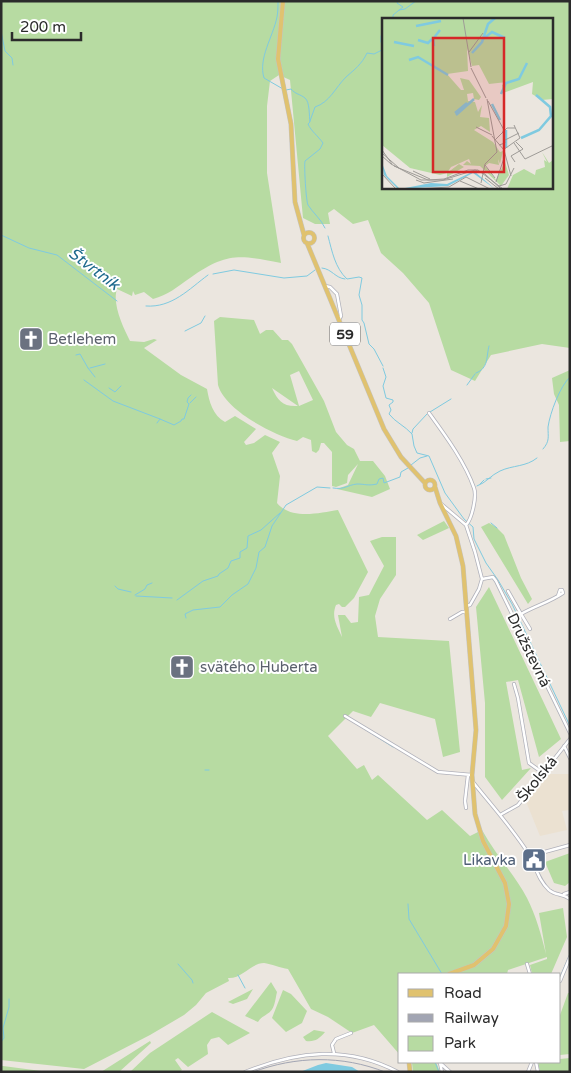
<svg xmlns="http://www.w3.org/2000/svg" width="571" height="1073" font-family="'Varela Round',sans-serif">
<style>
.education{fill:#ebe1d1}
.green{fill:#b7dba2;fill-rule:evenodd}
.water{fill:#7fcae0}
.lines{fill:none;stroke-linecap:round;stroke-linejoin:round}
.stream{stroke:#7fcae0;stroke-width:1}
.minor-casing{stroke:#b0b1ba;stroke-width:4}
.major-casing{stroke:#c4c4c4;stroke-width:5}
.minor{stroke:#fff;stroke-width:2.5}
.major{stroke:#e0c26f;stroke-width:4}
.rail{stroke:#a2a5b3;stroke-width:1}
.labels{text-anchor:middle;dominant-baseline:central;stroke-width:4;stroke-linejoin:round;paint-order:stroke}
.shield{fill:#fff;stroke:#6b6b6b;stroke-width:1}
.shield-label{font-size:14px;font-weight:bold;fill:#2b2b2b}
.worship-label{font-size:15px;fill:#5b616d;stroke:#fff;text-anchor:start}
.street-label{font-size:15px;fill:#2b2b2b;stroke:#fff}
.service-label{font-size:15px;fill:#4e5e75;stroke:#fff;text-anchor:end}
.water-label{font-size:16px;font-style:italic;fill:#1e6a8d;stroke:#fff}
.inset-river{fill:none;stroke:#7fcae0;stroke-width:2.5}
.inset-road{fill:none;stroke:#9e9b97;stroke-width:1}
.view{fill:#d62828;fill-opacity:0.15;stroke:#d62828;stroke-width:2.5}
.inset-edge{fill:none;stroke:#2b2b2b;stroke-width:2.5}
</style>
<rect width="100%" height="100%" fill="#ebe6df"/>
<path class="education" d="M544 774H570V810L562 811 567 830 540 836 525 799Z"/>
<path class="green" d="M1 1H570V348L542 344 491 355 475 381 451 370 429 303 403 273 381 253 368 220 353 224 334 209 328 213 330 224H315L303 218 290 80 279 75 270 81 267 106V173L281 263C239 255 227 252 190 278 177 287 168 295 153 299L144 292 135 295 133 291 132 296 117 289C112 304 123 327 130 341L144 342 154 339 157 340 144 348 181 375 207 389C209 401 213 416 225 422L235 416 256 429 244 442 246 445 254 443 265 435 280 442 272 453 280 476 277 503C291 520 319 513 338 510L368 572 354 598 345 607H342L339 604 336 605C331 617 337 626 342 637L338 615H345L351 623 358 622 359 597 369 595 384 566 370 541 382 537H396V575L380 599 375 616 378 637 449 641 460 752 443 757 435 719 380 703 371 717 353 711 328 736 357 769 364 765 372 780 378 775 427 820 442 810 470 836 482 830C495 854 514 874 527 898 536 916 541 934 546 954L539 913 563 908 567 937 551 974H532L530 965 547 959V957L508 970 507 974H400V1055L374 1025 352 1033 328 1017 311 1009 288 969C281 968 271 964 264 963 251 963 242 979 228 978L229 981 206 993 196 1005 184 1015 150 1035 84 1069 1 1060ZM384 19H552V188H384Z
M220 317 254 320 260 334 266 330H273L282 340H288L292 344 324 401 336 432 347 445 354 449 360 461H373L385 476 390 489 372 497 337 489 348 485 358 464 348 475 347 483 336 487 332 486V452L324 443H321L319 450 316 453 312 451 311 440 303 437 297 441C273 435 225 410 218 385L214 321ZM299 371 313 400 299 406 290 375ZM272 388 298 406C283 407 278 401 272 388Z
M570 370V441L560 442 559 405 554 394 552 378Z
M444 521 449 528 423 540 417 535Z
M489 523 496 527 504 535 521 578 532 599 528 604 481 527Z
M489 587 561 739 539 757 518 680 506 682 522 770 531 768 502 800 485 777V703L476 607Z
M570 853V882L565 886 554 883 545 862Z
M271 982 277 992C275 1000 275 1010 267 1014 263 1017 261 1017 258 1022L245 1016Z
M253 989 247 999 233 1004 228 1002Z
M283 990 291 994 307 1011 302 1023 286 1032 272 1018Z
M568 993H570V1054L560 1055V1015Z
M212 1012 250 1033 228 1045 219 1037 211 1039 207 1045 208 1054 188 1067 178 1058 175 1060 182 1070 179 1072H130L150 1053Z
M314 1030 325 1032C319 1039 315 1042 306 1041L303 1037Z
M150 1041 151 1043 119 1072H101Z
M570 1058V1072H540L538 1062H560V1059Z
M405 1062H436L440 1072H413L412 1063Z
M1 1066H3L49 1072H1Z"/>
<path class="water" d="M326 1063 352 1067 360 1072H300L318 1065Z"/>
<g class="lines">
<path class="stream" d="M278 1C278 6 278 12 277 17 273 37 258 58 264 78L283 89
M399 10 405 9 416 1
M393 19V15L403 7 397 3 398 1
M1 31 5 51 12 58 13 65
M381 36V42
M286 90 291 89C295 94 300 94 305 98 310 102 309 116 310 122L308 124C311 131 318 136 323 143L320 149 305 161C304 166 306 201 308 205 313 213 321 219 325 228
M310 121 315 107C330 102 335 88 346 77 354 70 362 64 367 53L374 54 382 50 384 40
M1 235 29 248 57 255 117 301
M328 236C332 251 335 268 347 279L359 277 362 278 359 295 362 305V320L364 323 369 344 374 349 383 366
M322 268C332 269 335 278 345 279
M213 274 234 270 284 278 307 276 315 270
M146 306C172 308 189 289 208 275
M185 331 201 323 205 316
M76 355 80 354 88 368
M88 368 95 377
M90 368 105 364
M383 368 386 377 383 386 386 398 393 400V402L389 405 391 410 389 414C395 422 405 426 412 434L414 446 417 453 429 456 445 493 464 519 473 527 474 539 486 563 498 580 512 604 570 726
M476 373C489 368 486 357 489 346
M84 380 113 401 160 419
M467 385 475 374
M109 388 115 392 121 386
M190 403 196 397
M430 412 451 399
M157 423 160 419 174 425 181 421 182 419H184L189 404 187 402 188 398 191 395
M412 433 413 429 427 414
M543 449C550 441 548 437 548 427 550 413 560 386 570 377
M411 465 420 458 427 456
M486 479 491 478
M480 484 484 480
M477 486C486 483 491 475 500 471 513 465 526 467 537 458
M333 488C345 490 347 485 357 484 365 484 368 486 377 484L379 479 383 478 384 483 400 477 401 472 408 468
M491 523 497 528
M115 586 118 589 131 592
M135 595 145 589 147 585 152 583
M136 596 172 598
M177 600 203 581 218 576 219 574 228 568 231 561 240 558V552L247 548 248 536 261 530 280 513
M186 618 185 614 193 610 220 607 232 595 248 584 256 568 259 552 265 547 272 526 286 505 317 487 330 488
M355 723 393 747
M205 770H209
M408 904 409 919 442 974
M178 964 192 980 193 983
M238 975 245 988
M560 977 570 954
M1 1042 4 1038 3 1028 9 1007V999
M435 1062 439 1072"/>
<defs>
<path id="minor" d="M325 286 330 287 337 294 341 316 339 320
M429 413C445 435 465 462 474 488 477 496 472 519 466 525
M440 503 466 525 475 552 482 579 479 589 470 605 466 606
M482 579 493 577 496 581 570 733
M508 591 521 614 513 617
M450 619 462 612H467
M530 629 521 614C535 606 550 602 563 593L562 590H560L558 596
M514 684 518 698 529 763 543 773
M345 716 438 772 472 775
M564 746 570 758
M473 782C492 806 514 830 530 856 536 868 539 881 549 890 556 896 562 893 570 899
M466 808 465 801 468 775
M500 815 518 805 570 739
M530 856 570 845
M564 894 570 892
M527 964 530 974
M560 981 570 957
M334 1053 332 1045 336 1039 351 1033
M439 1062 450 1072
M536 1062 538 1072
M440 1063 442 1072
M245 1072C297 1051 347 1045 398 1072
M528 1072 532 1062"/>
<path id="major" d="M283 1 278 59 291 124 295 202 304 235
M303.5 238a5.5 5.5 0 1 1 11 0a5.5 5.5 0 1 1-11 0Z
M307 243 384 429 401 457 425 483
M425 485a5 5 0 1 1 10 0a5 5 0 1 1-10 0Z
M435 487 440 503 456 536 463 566 476 730 472 775 475 814 483 841 505 883 509 904 506 926 493 949 474 965 449 974
M409 1062 410 1072"/>
</defs>
<use href="#minor" class="minor-casing"/>
<use href="#major" class="major-casing"/>
<use href="#minor" class="minor"/>
<use href="#major" class="major"/>
<path class="rail" d="M253 1072C296 1056 342 1055 385 1072"/>
</g>
<defs>
<symbol id="church-square" viewBox="-11 -11 22 22"><rect x="-9" y="-9" width="18" height="18" rx="4" fill="#6b7280" stroke="#fff"/><path d="M-1.2-6h2.4v3.5h3.3v2.4h-3.3V6h-2.4V-.1h-3.3v-2.4h3.3Z" fill="#fff"/></symbol>
<symbol id="civic-square" viewBox="-11 -11 22 22"><rect x="-9" y="-9" width="18" height="18" rx="4" fill="#5c6f8a" stroke="#fff"/><path d="M-.6-6.5H3V-4.5H.6V-3L4-1V1h2V6H-6V1h2V-1L-.6-3ZM-1.2 2.5V6h2.4V2.5Z" fill="#fff"/></symbol>
</defs>
<g fill-rule="evenodd">
<use href="#church-square" x="17" y="325" width="28" height="28"/>
<use href="#church-square" x="168" y="653" width="28" height="28"/>
<use href="#civic-square" x="520" y="846" width="28" height="28"/>
</g>
<g class="labels">
<rect class="shield" x="330" y="322.5" width="30" height="23" rx="4"/>
<g class="shield-label">
<text x="345" y="334">59</text>
</g>
<g class="worship-label">
<text x="48" y="339">Betlehem</text>
<text x="200" y="667">svätého Huberta</text>
</g>
<g class="street-label">
<text transform="translate(529 650) rotate(64)">Družstevná</text>
<text transform="translate(537 779) rotate(-51)">Školská</text>
</g>
<g class="service-label">
<text x="516" y="860">Likavka</text>
</g>
<g class="water-label">
<text transform="translate(94 269) rotate(37)">Štvrtník</text>
</g>
</g>
<g transform="translate(382 18)">
<rect width="171" height="171" fill="#ebe6df"/>
<path d="M0 0H171V81L160 82 150 76 151 64 121 75 120 67 125 64 107 66 97 47 90 48 85 30 86 53 65 56 79 72H82L78 60 87 62 99 79 97 82 92 81 91 75 85 76 86 83 93 84 96 94 100 87 98 99 107 100 108 114 99 108 92 112 111 124 118 134 121 133 118 146 116 141 117 147 107 145 103 148 114 162 123 144 127 157 119 168 98 148 81 147 85 143 89 146 87 141 69 149 65 155 77 146 82 149 65 159V155L58 157 28 150 0 127ZM160 134 167 145 171 142 172 171H125L131 157 142 151 153 157 154 152 163 149 162 142 165 144Z" fill="#b7dba2"/>
<path d="M0 145 5 158 18 171 49 165 65 166 92 153 113 171 91 155 66 168 16 171 2 157Z" fill="#7fcae0"/>
<path class="inset-river" d="M34 8 59 3M101 21 110 14 123 20M36 22 46 25 50 21M12 24 32 28M52 28 51 21 58 12M90 35 100 24 106 6 113 0M27 42 36 39 66 57M119 76 124 65 137 61 145 45M110 86 118 102M73 95 85 85M74 97 92 81M124 112V130M139 120 157 112 169 98 168 89 154 77"/>
<path class="inset-road" d="M81 0 89 49M87 34 101 15M89 50 104 80M106 83 122 112M94 109 110 117M110 118 122 132 129 158M113 122 125 110H133M123 122 137 115M132 125 143 141 172 127M117 127 123 125 121 113M0 132 10 146M121 132 138 120 132 107M0 135 17 150M0 138 9 146 39 162H61L93 152 103 156 119 171M133 144 129 138 141 131 134 124M103 147 113 160M12 148 46 162 62 161 86 152H96L121 171M31 153 48 161M0 156 14 171M103 160 117 171M34 162 42 165 71 161M78 163 97 171M114 164 123 137M99 165 103 146 115 134 105 81M117 168 124 166 132 150M35 171 67 169 84 159 108 171"/>
<path class="view" d="M51 20H122V154H51Z"/>
<rect width="171" height="171" class="inset-edge"/>
</g>
<rect width="571" height="1073" fill="none" stroke="#2b2b2b" stroke-width="5"/>
<rect x="398" y="973" width="162" height="90" fill="#ffffff" stroke="#aaaaaa"/>
<rect x="408" y="989" width="25" height="8" fill="#e0c26f" stroke="#aaaaaa"/>
<text x="444" y="998" font-size="15" fill="#2b2b2b">Road</text>
<rect x="408" y="1014" width="25" height="8" fill="#a2a5b3" stroke="#aaaaaa"/>
<text x="444" y="1023" font-size="15" fill="#2b2b2b">Railway</text>
<rect x="408" y="1036" width="25" height="15" fill="#b7dba2" stroke="#aaaaaa"/>
<text x="444" y="1048" font-size="15" fill="#2b2b2b">Park</text>
<path d="M12 32v8h69v-8" fill="none" stroke="#2b2b2b" stroke-width="2.5"/>
<text x="20" y="32" font-size="15" fill="#2b2b2b" stroke="#ffffff" stroke-width="4" paint-order="stroke">200 m</text>
</svg>
